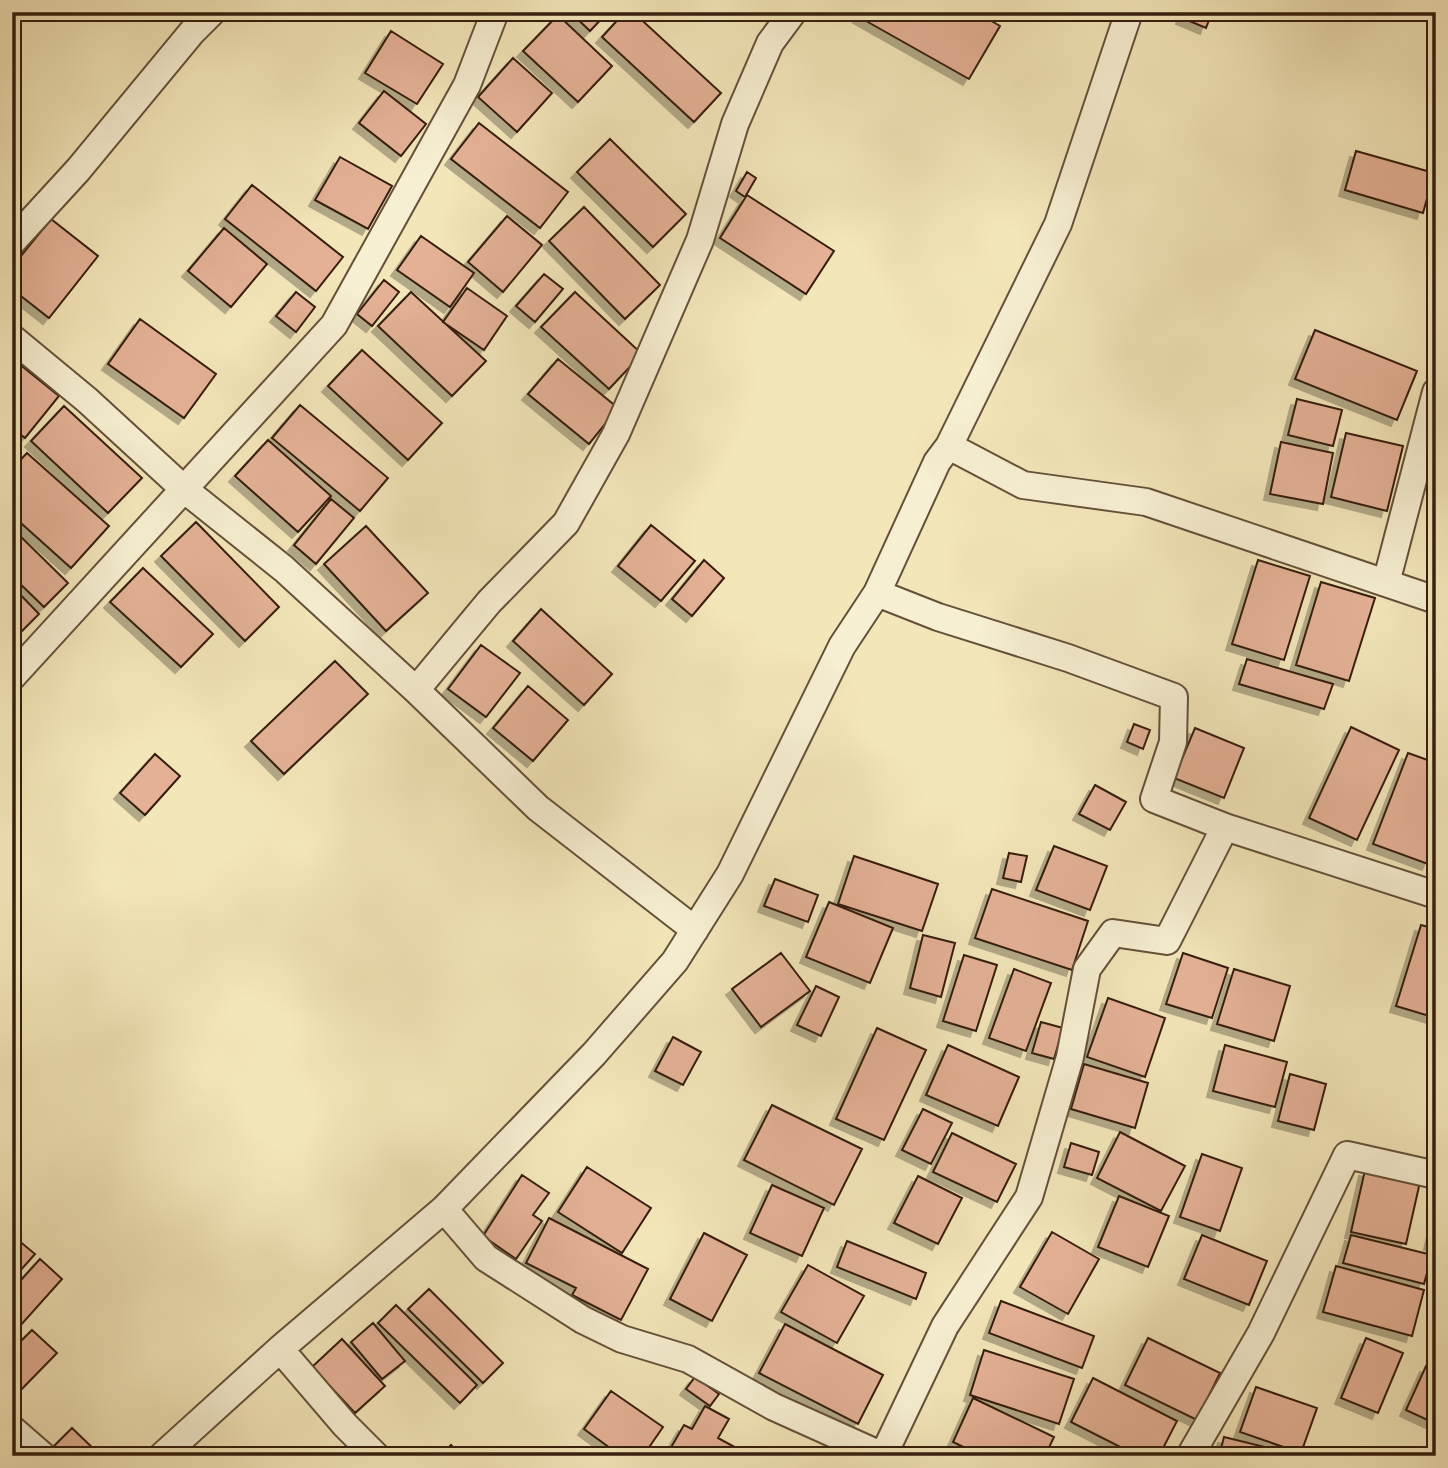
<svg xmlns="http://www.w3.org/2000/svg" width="1448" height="1468" font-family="'Libre Caslon Text',serif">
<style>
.building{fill:#e4b195;stroke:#351e0e;stroke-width:2;filter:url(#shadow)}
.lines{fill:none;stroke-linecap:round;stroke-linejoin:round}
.street-casing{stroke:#645039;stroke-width:30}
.street{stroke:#f7efd2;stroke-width:26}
</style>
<defs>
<filter id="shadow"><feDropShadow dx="-6" dy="6" stdDeviation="0" flood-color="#0004"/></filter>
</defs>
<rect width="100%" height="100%" fill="#f3e6b9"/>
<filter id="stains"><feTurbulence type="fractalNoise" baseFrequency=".00286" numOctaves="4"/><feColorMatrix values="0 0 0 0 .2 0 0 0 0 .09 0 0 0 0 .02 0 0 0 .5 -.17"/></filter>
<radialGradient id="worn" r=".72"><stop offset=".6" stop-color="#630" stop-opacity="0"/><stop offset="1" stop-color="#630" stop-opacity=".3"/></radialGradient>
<path class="building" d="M570 12H606L607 13 590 31Z
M625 12H633L721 93 694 122 602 37Z
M862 12H976L1000 26 969 79 859 17Z
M1185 12H1212L1206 28 1182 18Z
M558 15 612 66 578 102 523 51Z
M391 31 443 64 417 104 365 73Z
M513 58 552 93 517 132 478 97Z
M384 91 426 124 401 156 359 123Z
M479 123 568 192 540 228 451 159Z
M610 139 686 214 653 247 577 172Z
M1356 151 1434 173 1423 213 1345 190Z
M340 157 392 186 368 229 315 200Z
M747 172 756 178 745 197 736 191Z
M252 185 343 257 316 291 225 219Z
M747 195 834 251 806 294 720 238Z
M584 207 660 285 625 319 549 241Z
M507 216 542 245 503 292 468 262Z
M51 219 98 256 49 318 12 289V267Z
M224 228 267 264 231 307 188 271Z
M421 236 474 273 450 307 397 270Z
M544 274 563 289 535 322 516 306Z
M384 280 399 292 372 326 357 314Z
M467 288 507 316 484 350 443 322Z
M296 292 315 307 296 332 276 316Z
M411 292 486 361 452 396 378 326Z
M575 292 642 354 609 389 541 327Z
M140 319 216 374 184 418 108 364Z
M1315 330 1417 371 1397 420 1295 379Z
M362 350 442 423 408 460 328 386Z
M558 359 618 408 589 444 528 394Z
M18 363 59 396 25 438 12 428V370Z
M1297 399 1342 410 1333 446 1288 435Z
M300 405 388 478 360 511 272 438Z
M64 406 142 478 108 513 31 441Z
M1346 433 1403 446 1387 511 1331 497Z
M268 440 331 496 298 532 235 476Z
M1281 442 1333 453 1323 504 1270 494Z
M27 453 109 526 71 568 12 515V469Z
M331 499 354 518 316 564 294 545Z
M196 522 279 607 245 641 161 556Z
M651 525 695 561 661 601 618 566Z
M366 526 428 593 386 631 324 564Z
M12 528 68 583 44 607 12 576Z
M704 560 724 578 692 616 672 599Z
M1258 560 1310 576 1284 660 1232 644Z
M143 568 213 634 181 667 110 602Z
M1321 582 1375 598 1349 681 1296 665Z
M12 586 39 614 12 641Z
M541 609 612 674 584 705 513 641Z
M481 645 520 673 486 717 448 689Z
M1247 659 1333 684 1324 709 1239 684Z
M335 661 368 694 284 774 251 741Z
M528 686 568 720 533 761 493 728Z
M1134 724 1150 730 1143 749 1127 742Z
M1351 727 1399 750 1357 840 1309 818Z
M1195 728 1244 748 1224 798 1174 778Z
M1408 753 1436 763V845L1428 864 1373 844Z
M155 754 180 776 145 815 120 793Z
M1095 785 1126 802 1110 830 1079 814Z
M1054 846 1107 866 1090 910 1036 890Z
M1009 853 1027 856 1021 882 1003 878Z
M854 856 938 884 922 931 838 904Z
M775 879 818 895 808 922 764 906Z
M992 889 1088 921 1072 970 975 938Z
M829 902 893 928 870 983 806 957Z
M1421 925 1436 929V1018L1396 1006Z
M923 935 955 943 941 997 910 988Z
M781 953 810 991 761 1027 732 989Z
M1183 953 1228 968 1212 1018 1166 1004Z
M964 955 997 965 976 1031 943 1021Z
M1014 969 1051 983 1026 1051 989 1038Z
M1234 969 1290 986 1274 1041 1217 1024Z
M816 986 839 997 821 1036 797 1025Z
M1108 998 1165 1018 1145 1077 1087 1057Z
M1041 1022 1063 1028 1054 1059 1032 1053Z
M877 1028 926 1050 884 1140 836 1119Z
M673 1037 701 1052 683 1085 655 1071Z
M948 1045 1019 1077 998 1126 926 1095Z
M1225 1045 1287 1062 1275 1107 1213 1091Z
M1084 1064 1148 1083 1135 1128 1071 1109Z
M1290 1074 1326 1084 1314 1130 1278 1121Z
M772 1105 862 1149 834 1205 744 1160Z
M923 1109 952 1123 931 1164 902 1150Z
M1120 1132 1185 1166 1161 1211 1097 1178Z
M952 1133 1016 1164 997 1202 933 1172Z
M1071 1143 1099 1152 1092 1175 1064 1167Z
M1202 1154 1242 1168 1220 1231 1180 1217Z
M587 1167 651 1208 622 1253 558 1212Z
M1365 1170 1420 1182 1406 1244 1351 1232Z
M522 1175 549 1193 533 1215 542 1221 516 1259 483 1236Z
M918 1176 962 1198 938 1244 894 1223Z
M772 1185 824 1208 802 1256 750 1233Z
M1119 1196 1169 1216 1148 1267 1098 1247Z
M1436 1217V1245L1430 1244Z
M549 1218 648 1269 621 1320 572 1295 576 1288 526 1263Z
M1052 1232 1099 1259 1068 1314 1020 1287Z
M704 1233 747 1255 712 1321 670 1299Z
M12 1235 35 1254 12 1280Z
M1202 1235 1267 1261 1249 1305 1184 1279Z
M1351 1235 1432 1255 1424 1284 1343 1263Z
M847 1241 926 1273 916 1299 837 1267Z
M40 1259 62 1279 12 1335V1290Z
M808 1265 864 1296 837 1343 781 1312Z
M1336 1266 1424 1290 1412 1336 1323 1312Z
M429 1289 503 1363 483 1383 408 1309Z
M1001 1301 1094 1336 1082 1368 989 1333Z
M396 1305 477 1385 460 1403 378 1323Z
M373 1323 405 1361 382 1379 351 1342Z
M785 1324 883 1375 858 1424 759 1373Z
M32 1330 57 1353 12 1399V1350Z
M1148 1338 1220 1373 1197 1420 1125 1385Z
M1366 1338 1403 1353 1378 1413 1341 1398Z
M342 1339 385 1386 355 1413 312 1367Z
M984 1350 1074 1379 1059 1424 970 1395Z
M1426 1366 1436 1370V1424L1406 1410Z
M695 1377 719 1394 710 1406 686 1389Z
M1093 1378 1177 1421 1159 1456H1138L1071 1422Z
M1256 1387 1317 1408 1301 1453 1240 1432Z
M611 1391 663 1427 643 1456H621L584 1429Z
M973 1398 1054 1437 1045 1456H982L953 1442Z
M705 1406 729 1419 718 1438 740 1450 737 1456H666L684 1425 692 1429Z
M72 1428 99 1454 97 1456H65L54 1446Z
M1224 1437 1301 1456H1219Z
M451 1445 461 1456H440Z"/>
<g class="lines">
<defs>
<path id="street" d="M12 242 78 170 192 32 212 12
M12 338 87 400 185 490 284 569 416 690 538 808 695 930
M949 446 1023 485 1146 502 1436 600
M1386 583 1436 392
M877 593 938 617 1068 658 1174 697 1173 742 1154 799 1225 827 1436 895
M12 677 334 325 467 85 495 12
M416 690 489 602 566 523 616 434 700 240 735 124 770 43 793 12
M444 1209 486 1258 583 1320 622 1339 688 1359 774 1407 883 1456
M280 1349 345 1425 376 1456
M12 1429 43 1456
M162 1456 280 1349 444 1209 594 1054 675 961 730 874 842 646 877 593 937 462 949 446 1058 224 1129 12
M883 1456 945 1326 1029 1197 1070 1057 1087 969 1113 933 1167 941 1225 827
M1190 1456 1261 1333 1347 1155 1436 1175"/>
</defs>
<use href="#street" class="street-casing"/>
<use href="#street" class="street"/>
</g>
<rect width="1448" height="1468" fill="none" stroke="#f3e6b9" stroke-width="42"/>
<rect x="14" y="14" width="1420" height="1440" fill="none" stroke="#351e0e" stroke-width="3.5"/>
<rect x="21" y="21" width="1406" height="1426" fill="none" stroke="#351e0e" stroke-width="2"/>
<rect width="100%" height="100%" filter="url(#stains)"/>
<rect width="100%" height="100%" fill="url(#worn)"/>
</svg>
